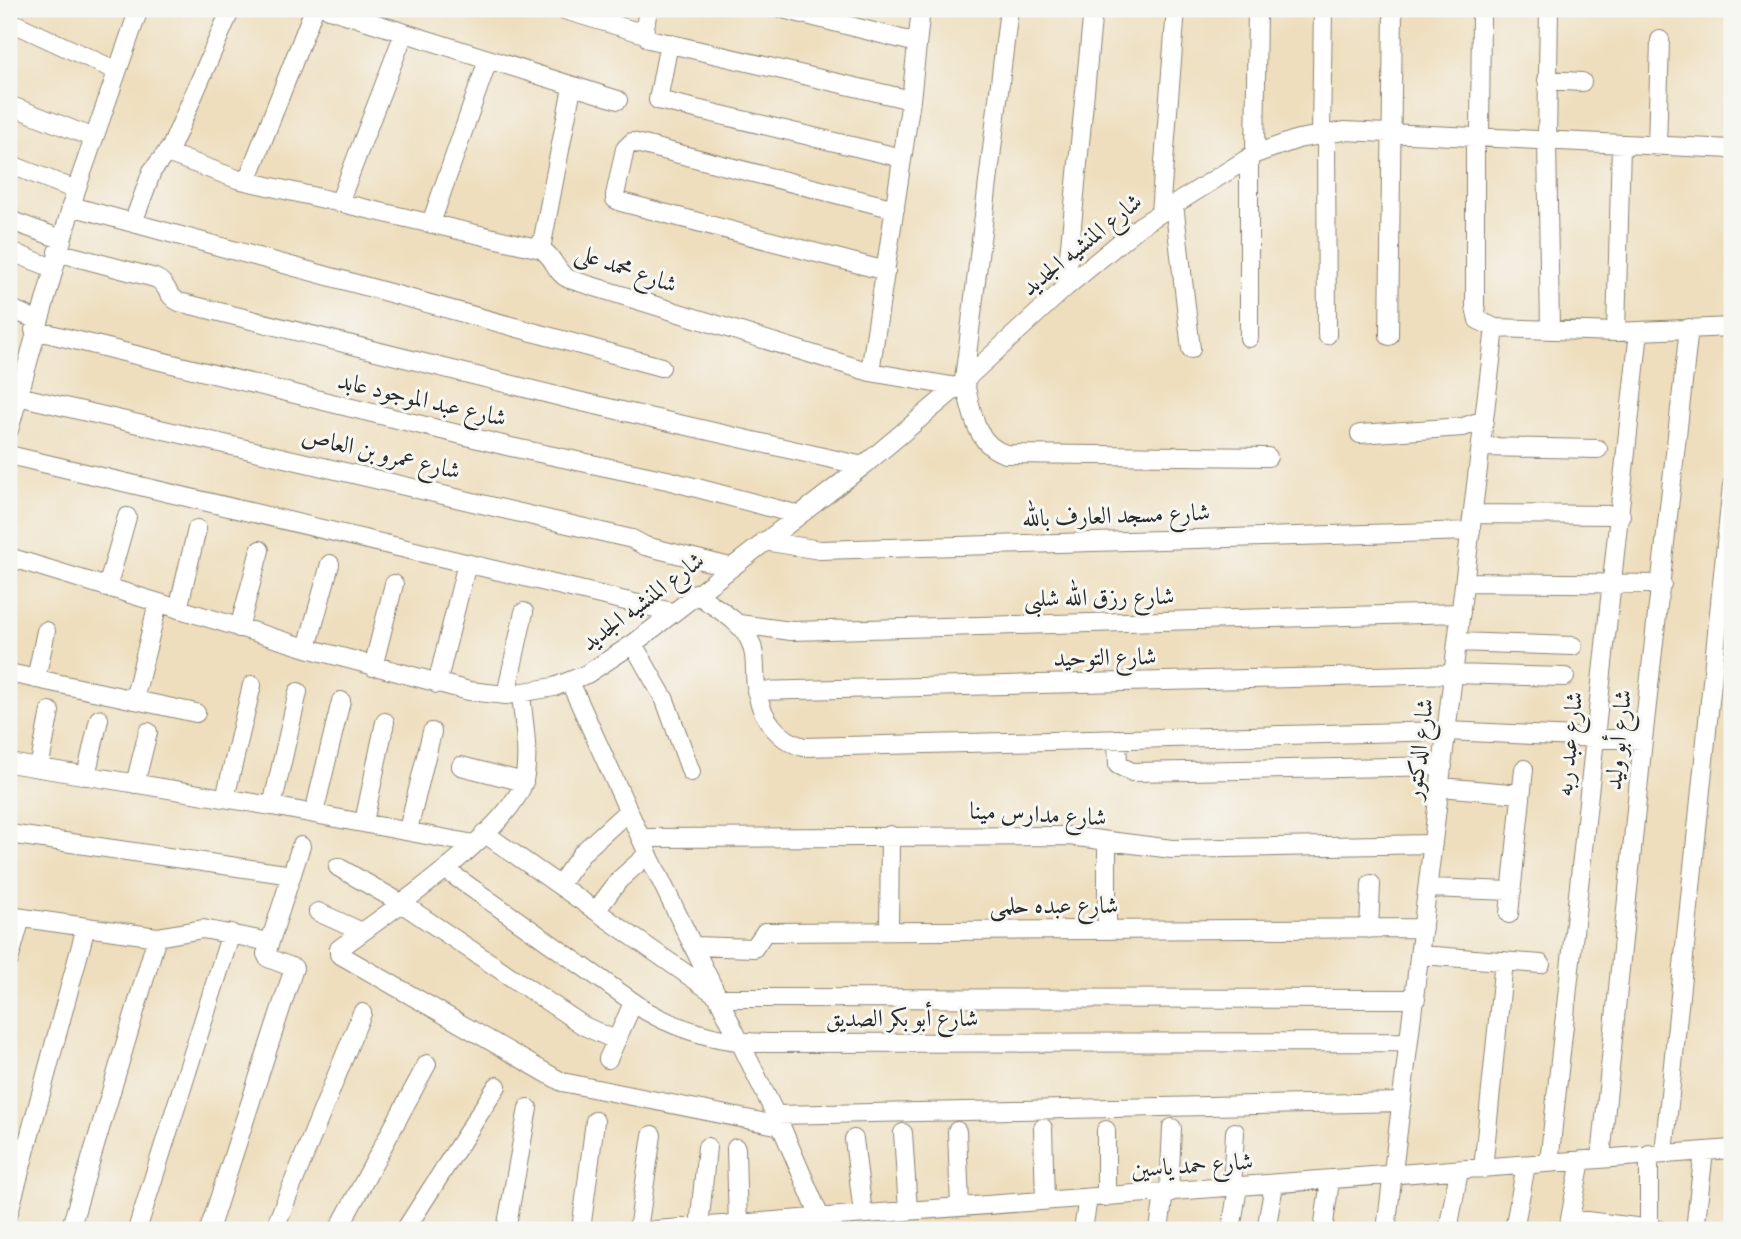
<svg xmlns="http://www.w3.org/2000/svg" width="1741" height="1239" font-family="'Libre Bodoni',Amiri,serif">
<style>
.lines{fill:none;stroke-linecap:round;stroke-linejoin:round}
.minor-casing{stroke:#8c8474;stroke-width:20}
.minor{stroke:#fff;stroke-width:18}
.labels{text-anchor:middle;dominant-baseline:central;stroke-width:6;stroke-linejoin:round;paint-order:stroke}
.street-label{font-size:24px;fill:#2b2b2b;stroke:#f6f6f2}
</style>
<rect width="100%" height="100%" fill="#f6f6f2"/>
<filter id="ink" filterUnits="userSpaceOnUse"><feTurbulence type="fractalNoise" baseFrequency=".0143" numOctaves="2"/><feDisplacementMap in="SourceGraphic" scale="14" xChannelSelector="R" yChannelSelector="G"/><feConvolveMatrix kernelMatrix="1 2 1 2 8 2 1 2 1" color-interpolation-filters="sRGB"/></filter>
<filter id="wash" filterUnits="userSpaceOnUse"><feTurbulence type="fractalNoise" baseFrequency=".00686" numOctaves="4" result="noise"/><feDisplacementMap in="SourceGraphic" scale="28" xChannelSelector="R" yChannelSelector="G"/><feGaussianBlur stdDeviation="1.57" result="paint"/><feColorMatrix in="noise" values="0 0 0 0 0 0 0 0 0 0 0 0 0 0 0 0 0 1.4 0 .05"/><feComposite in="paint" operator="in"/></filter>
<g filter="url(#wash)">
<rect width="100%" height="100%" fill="#eedebd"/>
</g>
<g filter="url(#ink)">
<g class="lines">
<defs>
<path id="minor" d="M329 9 618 100
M561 9 645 34 649 39 911 100
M783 9 917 43
M1009 9 964 380C972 409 974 445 1006 454L1268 457
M1549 9 1547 141 1550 330
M9 21 117 71
M644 34 648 9
M669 43 658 100 902 158
M1547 80 1582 82
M9 105 94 138
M1326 133 1327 335
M1321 134 1323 9
M1475 138V307L1478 320 1495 328 1616 332 1732 327
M1480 138 1481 9
M1657 147 1660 40
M167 153 237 179 541 249C555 257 555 273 569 279L870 372 957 387
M1255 154 1257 9
M9 164 76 190
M247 181 314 9
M339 203 404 33
M1174 204 1191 349
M71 206 661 367
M1160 213 1176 9
M9 220 61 239
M133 223 152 171 171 147 231 9
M431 223 488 60
M541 249 572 87
M9 251 53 268
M57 252 155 278C168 283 166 296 179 302L569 399 863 466
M886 271 621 202 615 199V195L625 149 632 142 895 209
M1066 287 1093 9
M9 308 37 320
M34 330 511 447 667 480 799 515
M1616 332 1621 145
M1389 336 1393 9
M1249 338V157
M870 372 911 100 921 9
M18 396 632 539 645 546 730 567
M9 430 76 190 139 9
M1360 434 1463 427 1484 420
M1481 447 1598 449
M9 455 672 612
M1473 514 1621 515
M764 541 820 550 1471 531
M9 557 307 648 469 691 506 695 554 687 587 674 633 644 863 466 957 387 1066 287 1140 226 1255 154 1298 139 1344 131 1732 149
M1465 582 1662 584
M107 588 127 517
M696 593C714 608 738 618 749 639 758 656 753 675 757 693 762 718 779 741 804 747L1447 731 1643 740
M178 609 197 529
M739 624 791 631 1461 613
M239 628 260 550
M1458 642 1573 646
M633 644 665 700 691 772
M307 648 330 564
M373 667 394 584
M9 673 196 713
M36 679 46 631
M570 682 648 854 781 1126 820 1217
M437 684 467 563
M756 691 1454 674 1565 677
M521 693C523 720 530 753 524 780 513 829 382 917 339 949V954L562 1082 781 1126
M506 695 524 612
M134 700 158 603
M1117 739 1118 765 1132 772 1443 766
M9 763 272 806 474 844
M461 766 524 782
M39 768 50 711
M86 776 99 719
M135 784 148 732
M1441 787 1521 794
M225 798 252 685
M272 806 298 692
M314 813 341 701
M364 822 385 722
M408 830 432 732
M484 833 721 998 1416 999
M9 834 292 875
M641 838 1069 836 1172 849 1433 844
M1107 842V930
M338 867 401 903 584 1026 615 1040
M446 870 646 1011C685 1033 725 1043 769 1043L1409 1042
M559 885 583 852 628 811
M1428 888 1512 891
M596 911 619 880 648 854
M318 912 362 932
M1509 914 1524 769
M9 916 157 937 203 929 270 942
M1369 929 1371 884
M889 931 890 835
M694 946 754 948 765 932 1423 928
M1421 955 1541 964
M9 960 21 918
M608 1059 633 1003
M776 1115 1402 1102
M1043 1128 1045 1201
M957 1131 960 1207
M903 1133 908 1210
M854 1139 863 1214
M736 1148 738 1230
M1664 1153 1732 485
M1601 1158 1643 740 1689 328
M1549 1163 1639 331
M1483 1169 1504 961
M1232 1188 1235 1132
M1169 1193 1172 1128
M1106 1197V1130
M9 1212 86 927
M1570 1219 1660 1230
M699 1227 707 1147
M1649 1229V1154
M70 1230 157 937
M137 1230 231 933
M209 1230 294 968 268 958 266 954 301 846
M274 1230 362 1013
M338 1230 427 1064
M405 1230 497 1086
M506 1230 528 1108
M581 1230 595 1121
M638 1230 652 1135
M655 1230 1732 1149
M1083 1230 1088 1198
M1159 1230 1164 1193
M1231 1230 1238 1187
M1266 1230 1274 1185
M1323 1230 1330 1181
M1386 1230 1495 328
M1448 1230 1459 1171
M1514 1230 1526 1165
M1568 1230 1581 1160
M1695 1230 1704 1151"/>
</defs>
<use href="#minor" class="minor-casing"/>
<use href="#minor" class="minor"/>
</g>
</g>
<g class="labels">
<g class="street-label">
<text transform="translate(1082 245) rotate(-39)">شارع المنشيه الجديد</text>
<text transform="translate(626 269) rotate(19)">شارع محمد على</text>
<text transform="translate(422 400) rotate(13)">شارع عبد الموجود عابد</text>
<text transform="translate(381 454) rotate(13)">شارع عمرو بن العاص</text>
<text transform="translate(1116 516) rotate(-2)">شارع مسجد العارف بالله</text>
<text transform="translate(1099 598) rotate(-1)">شارع رزق الله شلبى</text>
<text transform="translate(643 602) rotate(-37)">شارع المنشيه الجديد</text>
<text transform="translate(1105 658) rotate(-1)">شارع التوحيد</text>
<text transform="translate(1619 740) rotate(-84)">شارع أبو وليد</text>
<text transform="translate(1570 744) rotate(-84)">شارع عبد ربه</text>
<text transform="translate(1420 749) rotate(-83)">شارع الدكتور</text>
<text transform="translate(1038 815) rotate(3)">شارع مدارس مينا</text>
<text x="1054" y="906">شارع عبده حلمى</text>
<text x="902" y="1019">شارع أبو بكر الصديق</text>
<text transform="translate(1192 1166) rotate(-4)">شارع حمد ياسين</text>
</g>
</g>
<rect width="1741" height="1239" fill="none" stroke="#f6f6f2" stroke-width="35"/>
</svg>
